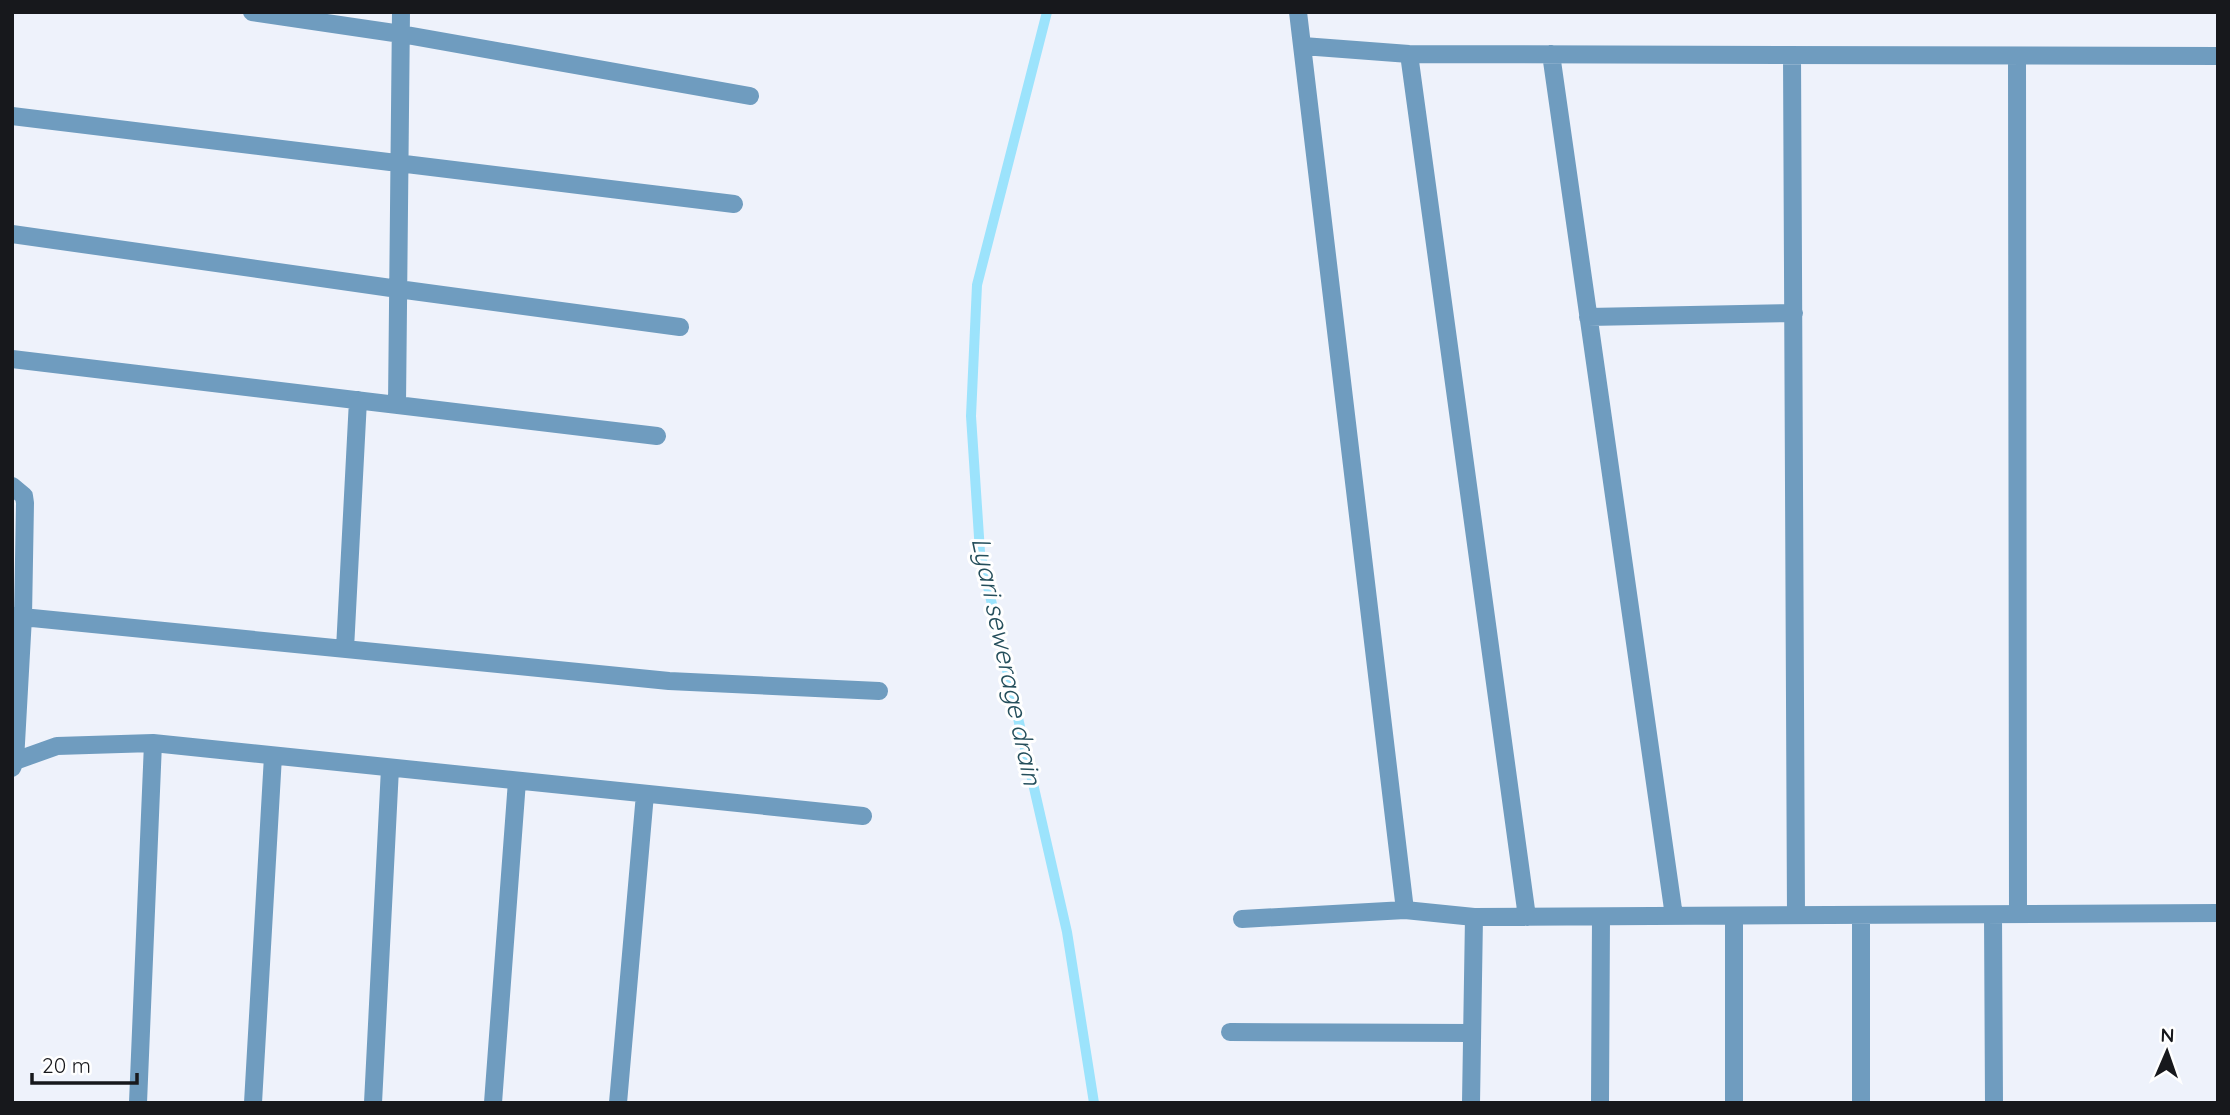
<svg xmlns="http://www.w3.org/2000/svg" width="2230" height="1115" font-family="Quicksand,sans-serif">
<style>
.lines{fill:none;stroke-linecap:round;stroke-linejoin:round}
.stream{stroke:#9ce3fc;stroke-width:10}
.minor{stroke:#6f9cbf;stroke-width:18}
.labels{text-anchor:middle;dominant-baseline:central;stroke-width:6;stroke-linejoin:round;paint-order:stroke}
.water-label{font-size:26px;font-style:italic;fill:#244e5b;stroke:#fff}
</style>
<rect width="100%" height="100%" fill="#eef2fb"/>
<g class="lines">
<path class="stream" d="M1047 12 977 285 971 416 980 552 1067 932 1094 1103"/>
<path class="minor" d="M252 12 401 34 750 96
M1298 12 1405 910
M1303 46 1409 54 2218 56
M1409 54 1527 917
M1551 54 1674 916
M1792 55 1796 915
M2017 56 2018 914
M12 116 734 204
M12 234 398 289 680 327
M1588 317 1794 313
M12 359 657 436
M397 405 401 12
M12 486 24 496 25 503 23 617 15 761
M12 616 669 681 879 691
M345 649 358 400
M12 768 15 761 57 746 153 743 863 816
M1861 915V1103
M1993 915 1994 1103
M1242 919 1405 910 1474 917 2218 913
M1230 1032 1472 1033
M138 1103 153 743
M253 1103 273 756
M373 1103 390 768
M493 1103 517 781
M618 1103 645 794
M1471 1103 1474 917
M1600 1103 1601 917
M1734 1103V916"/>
</g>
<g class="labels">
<g class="water-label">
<text transform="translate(1007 661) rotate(78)">Lyari sewerage drain</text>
</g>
</g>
<rect width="2230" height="1115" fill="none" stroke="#17181c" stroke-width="28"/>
<g transform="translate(2167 1052) rotate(2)" stroke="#ffffff" stroke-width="5" paint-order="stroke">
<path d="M0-5L12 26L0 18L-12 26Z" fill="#17181c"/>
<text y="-10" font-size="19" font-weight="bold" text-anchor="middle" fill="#17181c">N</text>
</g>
<path d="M32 1073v10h105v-10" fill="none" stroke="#17181c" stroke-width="3.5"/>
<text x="42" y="1073" font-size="21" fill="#17181c" stroke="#ffffff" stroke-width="5" paint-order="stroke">20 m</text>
</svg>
